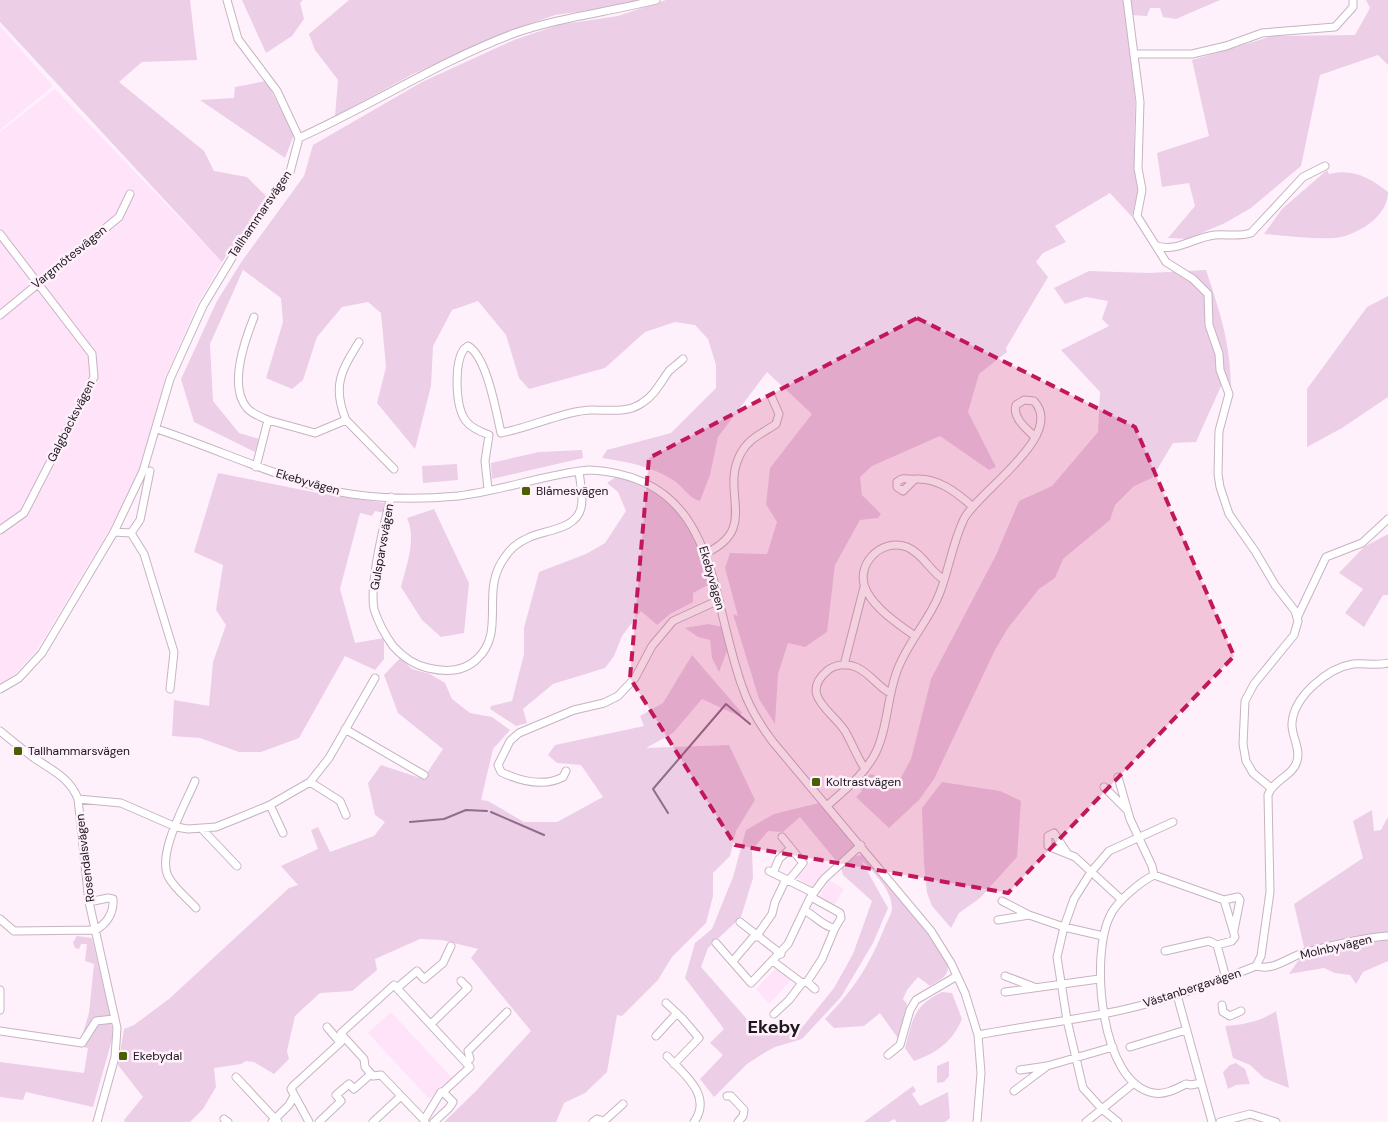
<svg xmlns="http://www.w3.org/2000/svg" width="1388" height="1122" font-family="'DM Sans',sans-serif">
<style>
.built{fill:#fee3f9}
.green{fill:#eccee7}
.lines{fill:none;stroke-linecap:round;stroke-linejoin:round}
.stream{stroke:#906d8b;stroke-width:2}
.minor-casing{stroke:#c7b3c3;stroke-width:9}
.minor{stroke:#fff;stroke-width:7}
.marked{fill:#c2185b;fill-opacity:0.2;stroke:#c2185b;stroke-width:4;stroke-dasharray:10 6;stroke-linejoin:round}
.poi-dot{fill:#4c5e02;stroke:#fef1fc;stroke-width:2}
.labels{text-anchor:middle;dominant-baseline:central;stroke-width:5;stroke-linejoin:round;paint-order:stroke}
.street-label{font-size:12px;fill:#1d161c;stroke:#fef1fc}
.poi-label{font-size:12px;fill:#1d161c;stroke:#fef1fc;text-anchor:start}
.district-label{font-size:18px;font-weight:bold;fill:#1d161c;stroke:#fef1fc}
</style>
<rect width="100%" height="100%" fill="#fef1fc"/>
<path class="built" d="M0 26 53 86 0 130Z
M55 89 222 262 198 303 165 378 141 470 109 530 37 650 16 673 0 684V132Z
M819 854 830 867 811 888 796 877Z
M829 880 844 889 833 907 818 899Z
M776 968 791 980 769 1004 756 989Z
M391 1012 452 1078 429 1099 368 1033Z"/>
<path class="green" d="M0 0H190L197 60 142 62 119 82 204 151 214 171 247 177 266 196 222 262 0 22Z
M242 0H303L300 3 304 19 292 36 266 53Z
M349 0H642L618 6 555 15 509 31 413 74 335 116 338 80 315 50 309 34Z
M666 0H1220L1176 19 1163 17 1160 8H1150L1147 16 1131 15 1135 104 1134 167 1138 191 1132 217 1110 193 1055 226 1066 242 1043 253 1036 262 1048 277 1006 348 1007 352 979 374 968 412 996 467 989 470 940 436 872 466 860 477 862 495 881 514 878 518 860 520 835 565 827 632 805 647 788 643 778 674 775 724 759 699 733 614 738 616 725 568 730 553 767 554 777 522 766 504 770 468 812 414 767 372 718 437 710 475 700 501C688 498 683 486 673 480 651 466 628 462 602 458L607 450 671 433 716 388V365L708 339 695 325 675 322 645 332 605 368 529 389 519 378 506 335 478 301 452 310 433 346 431 386 415 449 377 403 386 367 381 313 368 302 342 307 317 337 303 380 292 389 266 378 283 322 281 298 243 270 210 344 213 401 239 433 259 439 255 452 194 422 181 379 217 301 242 261 304 176 313 145 422 82 514 40 558 25 618 16Z
M1366 0H1388V65L1378 55 1320 75 1301 166 1251 208 1225 223 1187 239 1168 238 1195 206 1189 183 1162 187 1157 153 1209 136 1192 60 1273 36 1355 35 1370 8Z
M266 81 294 135 285 158 200 100 234 98 235 87Z
M1327 170 1329 174C1353 168 1370 178 1388 192 1388 215 1362 232 1341 237 1328 241 1281 235 1264 234L1282 209Z
M1206 270C1220 312 1230 342 1231 386L1222 384 1196 442 1173 443 1152 478 1134 486 1115 505 1110 520 1063 559 1055 578 1039 589 1008 628 995 650 934 779 919 800 889 828 856 797 862 791 858 785 871 774 898 783 911 759 931 679 996 555 1019 501 1052 486 1098 432 1100 392 1061 350 1109 326 1102 319 1108 301 1086 297 1065 304 1054 288 1089 271 1149 273Z
M1388 296V397L1342 428 1307 447V389L1367 307Z
M582 450 583 458 492 479 491 463 539 452Z
M457 464 458 480 423 483 422 466Z
M218 473 318 493 385 503 387 506 384 513 375 511 372 516 360 513 340 589 355 643 384 638V659L375 670 345 656 299 738 261 752H239L200 738 172 736 174 700 209 706 213 662 226 625 216 610 223 565 194 552Z
M617 476C626 479 637 482 646 487 683 506 702 546 708 585L693 593V602L670 614 657 625 641 611 622 636 614 656 605 668 553 684 523 709 527 723 516 726 490 709 491 706 512 701 524 654V628L539 572 586 554 605 543 626 511 618 492 607 483Z
M434 509 469 583 464 633 441 637 422 620 401 587C406 566 417 539 407 518Z
M1388 534V595H1383L1364 627 1345 613 1363 589 1339 573 1364 547Z
M708 624 722 627 727 651 719 672 712 658 710 640 698 637 685 628Z
M692 655 742 713 739 716 702 699 673 733 646 748 729 745 755 800 736 831 730 856 713 873V896L706 923 672 957 658 980 622 1016 617 1015 607 1072 585 1093 564 1103 556 1122H444L476 1091 531 1031 471 958 478 949 442 940 420 939 375 959 377 970 352 991 320 993 295 1016 287 1051 289 1059 274 1074 254 1062 246 1061 241 1064 214 1068 216 1087 203 1109 190 1122H125L124 1120 143 1097 118 1065 124 1029 134 1025 169 999 289 888 298 885 281 866 318 849 311 830 318 827 330 852 374 836 385 822 375 815 368 783 381 765 423 779 443 749 398 713 384 675 400 658 412 669 430 674 445 683 452 699 470 713 492 717 510 730 493 749 481 800 488 801 524 822H557L603 797 581 765 557 763 548 755 555 745 644 726 640 716 663 703Z
M942 782 1000 791 1021 801 1017 857 980 898 959 913 951 928 932 906 927 893 924 864 922 808Z
M819 803 856 845 837 862 800 817 783 832 768 831 752 850 753 878 741 917 708 948 701 967 761 1035 800 1030 834 988 853 954 872 901 843 875 841 868 856 856 863 855C894 887 925 926 948 966 949 977 938 981 930 986L918 977 907 990 903 999 907 1004 900 1041 880 1013 864 1026 834 1028 825 1019C854 989 868 968 884 929 886 923 892 914 892 908 892 890 873 871 861 860L888 908 873 943 841 997 802 1039 775 1047 764 1053 747 1064 714 1097 700 1079 723 1055 710 1043 724 1029 685 978 695 943 712 929 733 877 746 830 774 814Z
M1372 810 1374 831 1381 830 1388 817V961L1363 972 1356 984 1350 975 1335 973 1324 968 1289 974 1305 951 1294 904 1363 858 1353 821Z
M77 936 92 938 110 1014 113 1036 93 1107 26 1092 23 1100 0 1097V1062L84 1073 88 1048 79 1046 89 1013 94 964 85 961 87 944H81L79 949 75 948 73 942Z
M942 992 952 993 962 1019C953 1041 937 1053 914 1061L905 1048C913 1019 913 1006 942 992Z
M1276 1011 1289 1088 1264 1078 1250 1065 1233 1058 1225 1026C1243 1025 1262 1021 1276 1011Z
M949 1061V1076L944 1082 937 1083V1066Z
M1236 1063 1245 1069 1250 1084 1236 1085 1228 1089 1223 1072 1230 1065Z
M913 1086 916 1091 912 1094 920 1106 948 1092 950 1118 945 1122H897L894 1119 889 1122H864Z"/>
<g class="lines">
<path class="stream" d="M491 812 544 835
M668 813 653 789 726 704 750 724
M410 822 444 819 466 810 487 811"/>
<defs>
<path id="minor" d="M227 0 238 39 277 91 299 138
M1127 0 1140 102 1138 168 1142 190 1137 216 1166 262 1193 279 1208 294 1209 325 1219 354 1220 370 1229 394 1219 431 1218 474 1220 487 1229 514 1255 551 1275 585 1295 611 1298 621 1294 635 1254 684 1245 701 1243 744 1246 761 1253 773 1271 788
M1134 54H1192L1226 46 1262 33 1335 27 1353 7V0
M299 138C372 105 440 61 515 33 561 17 609 12 656 0
M0 234 92 354 94 377 24 513 0 530
M1157 246C1179 252 1194 237 1215 235 1228 234 1238 237 1251 233L1303 177 1325 166
M0 315 119 217 130 194
M254 317C245 340 228 386 247 408 252 414 261 417 268 420L256 467
M268 420 315 433 346 420C332 386 341 371 359 342
M346 420 394 469
M157 429C211 447 263 471 318 487 362 499 413 500 458 496 502 491 545 474 589 470 718 476 709 594 742 686 749 707 760 725 773 742L931 931 951 963 965 993 978 1035 981 1073 977 1122
M914 480 903 491 897 487V482C904 476 908 480 916 479 938 478 956 492 972 506
M488 489 485 461 489 435C481 432 471 428 466 421 455 407 454 363 464 349L468 346C487 357 496 411 501 433 529 428 569 409 594 410 610 410 628 413 642 403 655 395 660 383 669 371 673 367 679 363 683 359
M391 497C384 524 369 583 374 609 378 622 385 635 393 646 402 656 414 665 428 668 445 672 464 672 477 659 507 631 479 591 505 557 510 549 519 542 528 538 544 530 576 530 581 508 584 497 580 482 579 471
M114 532 131 533 144 554 174 652 170 689
M131 533 140 520 150 471
M706 553C760 528 719 492 741 453 749 438 763 433 776 424L779 414 772 398
M1297 618 1326 557 1362 543 1388 519
M915 636C898 624 877 610 867 592 853 567 880 537 907 547 922 553 930 571 944 580
M844 665 864 587
M0 689 19 678 42 653 114 532 143 471 170 379 203 306 247 233 290 172 299 138
M345 729 424 775
M0 731C11 740 22 749 34 758 52 770 70 778 78 799L89 902 117 1028 115 1057 97 1122
M865 769C857 757 852 743 845 731 832 711 799 695 827 671 835 664 847 663 856 667 870 673 877 686 890 693
M566 771 563 777C544 787 520 781 501 772L498 765 510 741 519 733 574 710 604 703 618 696 635 678 652 646 673 621 719 600
M1118 777 1130 819 1152 866 1154 875 1224 900 1238 897 1240 900 1234 930
M195 781C186 803 157 853 168 876 173 887 187 898 196 908
M310 782 340 801 346 815
M1104 787 1126 809
M78 799 121 803 176 827 188 829 216 827 236 819 270 805 310 782 329 758 375 678
M270 805 283 833
M828 805C845 790 866 773 876 752 888 727 887 697 897 671 907 643 928 622 939 595 949 570 952 544 964 519 979 490 1066 436 1034 401L1024 400 1016 405C1012 418 1027 429 1035 437
M202 829 237 866
M782 837 803 863 789 880
M1067 853 1054 833 1048 836V846L1075 857 1122 900
M769 871 814 893
M773 873 779 859 791 848
M1154 875C1140 882 1116 902 1110 916 1090 956 1100 1084 1154 1093 1165 1095 1176 1089 1186 1084L1191 1085 1201 1083
M1002 901 1029 915
M804 910C814 915 825 928 835 928L841 918 840 913 811 897
M0 919 14 931 96 930C107 923 114 913 113 899L108 898 89 902
M998 920 1029 915 1064 927 1103 936
M740 922 781 954
M756 937 772 914 775 902 786 879
M716 943 751 983 788 944 810 898 824 879 861 845
M1217 945 1232 941 1235 937 1224 900
M1165 951 1209 941 1217 945 1226 978
M733 961 755 935
M774 962 802 983 807 982 815 989
M1256 966C1273 971 1286 959 1300 954 1325 947 1362 938 1388 936
M1005 976 1034 987
M807 982 822 959 835 928
M397 988 417 971 424 979 443 963 451 946
M0 990V1010
M1005 992 1099 979
M1177 995 1212 1122
M666 1003 682 1018 699 1038 674 1064
M1222 1005 1223 1012 1230 1016 1241 1011
M774 1014 789 1000 802 983
M431 1024 468 988 461 981
M327 1027 338 1040
M0 1031 82 1043 96 1021 114 1019
M978 1035C1019 1027 1061 1022 1103 1014 1156 1004 1206 986 1256 966L1261 956 1270 892 1268 795C1273 780 1293 776 1297 761 1301 748 1291 736 1292 723 1294 696 1328 668 1353 664 1365 663 1377 666 1388 663
M343 1036 364 1059 365 1067 373 1076 381 1075 424 1120
M656 1036 677 1013
M1130 1047 1186 1030
M888 1055 900 1045 910 1010 916 1000 957 976
M667 1056C684 1074 713 1096 694 1122
M466 1062 470 1059 468 1051 507 1012
M1020 1070 1047 1066 1113 1047
M236 1077 278 1122
M1014 1091 1046 1067
M727 1096H731L744 1110 743 1116 738 1122
M224 1119 228 1122
M272 1122 289 1105 294 1096
M309 1122 291 1089 293 1086 341 1042 338 1040 343 1036 341 1033 394 985 470 1067 443 1092 453 1102 449 1108 434 1122
M319 1122 341 1101 336 1095 349 1084 354 1089 371 1074
M373 1122 401 1096
M425 1122 424 1120 441 1092
M593 1122 597 1119 604 1121 623 1104
M1086 1122 1134 1083
M1118 1122 1102 1109 1083 1088 1067 1020 1057 957 1064 927 1074 899 1091 872 1109 851 1173 822
M1220 1122 1250 1114 1276 1122"/>
</defs>
<use href="#minor" class="minor-casing"/>
<use href="#minor" class="minor"/>
</g>
<path class="marked" d="M917 318 1135 427 1234 656 1008 893 735 845 630 678 649 458Z"/>
<g class="poi-dot">
<rect x="521" y="486" width="10" height="10" rx="2.5"/>
<rect x="13" y="746" width="10" height="10" rx="2.5"/>
<rect x="811" y="777" width="10" height="10" rx="2.5"/>
<rect x="118" y="1051" width="10" height="10" rx="2.5"/>
</g>
<g class="labels">
<g class="street-label">
<text transform="translate(260 214) rotate(-56)">Tallhammarsvägen</text>
<text transform="translate(69 257) rotate(-39)">Vargmötesvägen</text>
<text transform="translate(71 421) rotate(-63)">Galgbacksvägen</text>
<text transform="translate(308 482) rotate(16)">Ekebyvägen</text>
<text transform="translate(382 547) rotate(-80)">Gulsparvsvägen</text>
<text transform="translate(712 578) rotate(74)">Ekebyvägen</text>
<text transform="translate(85 858) rotate(-97)">Rosendalsvägen</text>
<text transform="translate(1336 947) rotate(-13)">Molnbyvägen</text>
<text transform="translate(1192 988) rotate(-18)">Västanbergavägen</text>
</g>
<g class="poi-label">
<text x="536" y="491">Blåmesvägen</text>
<text x="28" y="751">Tallhammarsvägen</text>
<text x="826" y="782">Koltrastvägen</text>
<text x="133" y="1056">Ekebydal</text>
</g>
<g class="district-label">
<text x="774" y="1027">Ekeby</text>
</g>
</g>
</svg>
